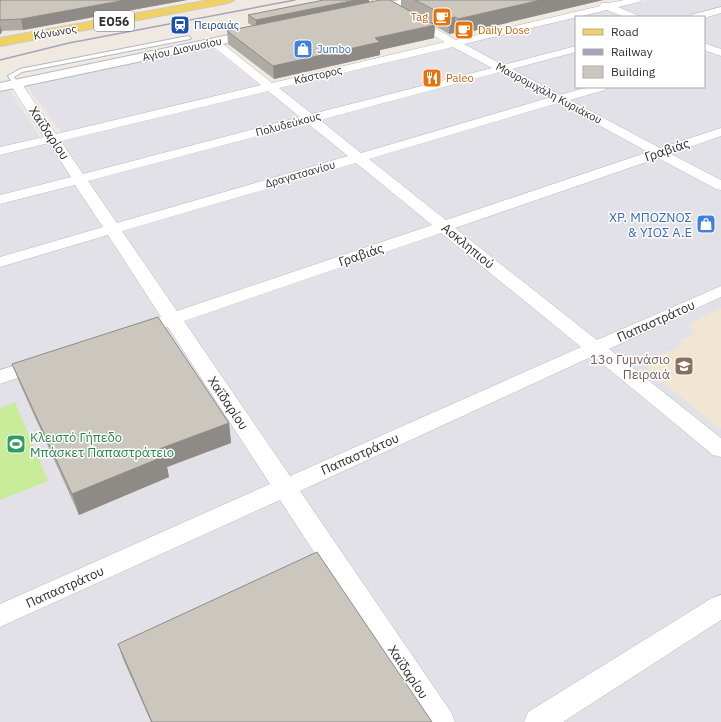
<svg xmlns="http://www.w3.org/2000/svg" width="721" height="722" font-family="'IBM Plex Sans',sans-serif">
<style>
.industrial{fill:#e3e1e8}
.education{fill:#f0e6d1}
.pitch{fill:#c9ec9a}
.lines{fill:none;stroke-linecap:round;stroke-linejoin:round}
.service-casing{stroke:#b4b7c1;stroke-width:2}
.minor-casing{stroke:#b4b7c1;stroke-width:1}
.secondary-casing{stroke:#b4b7c1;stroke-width:2}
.primary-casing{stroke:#c9c9c9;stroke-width:2}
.service{fill:#fff;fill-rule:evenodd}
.minor{fill:#fff;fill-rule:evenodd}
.secondary{fill:#fff;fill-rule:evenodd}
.primary{fill:#f2d163;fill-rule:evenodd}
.rail{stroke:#a3a6b8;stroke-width:1.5}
.wall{fill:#afaba4}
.shaded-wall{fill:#8e8b86}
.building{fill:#cbc7bf;stroke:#8e8b86}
.labels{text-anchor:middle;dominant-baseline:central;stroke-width:3;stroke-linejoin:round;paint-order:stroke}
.far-food-label{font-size:11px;fill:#c56008;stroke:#fff;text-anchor:start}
.far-transit-label{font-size:11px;fill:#164399;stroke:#fff;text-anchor:start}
.far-street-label{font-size:11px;fill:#2e2e2e;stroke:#fff}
.far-shop-label{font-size:11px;fill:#366cbe;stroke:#fff;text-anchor:start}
.shield{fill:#fff;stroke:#6d6d6d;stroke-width:1}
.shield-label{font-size:12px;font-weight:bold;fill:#2e2e2e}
.street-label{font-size:13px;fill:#2e2e2e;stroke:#fff}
.shop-label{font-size:13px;fill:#366cbe;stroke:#fff;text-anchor:end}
.education-label{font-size:13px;fill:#785e54;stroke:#fff;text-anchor:end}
.leisure-label{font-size:13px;fill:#27864d;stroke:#fff;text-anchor:start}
</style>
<rect width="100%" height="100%" fill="#efe9e1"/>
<path class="industrial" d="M649 0H721V722H0V155L576 17V87H704V17H578Z
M211 47 260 86 62 133 26 85Z
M10 90 40 137 0 147V92Z"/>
<path class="education" d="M721 308V429L648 371 647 361 682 346 680 340 694 335 690 324Z"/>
<path class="pitch" d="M15 402 48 481 0 500V408Z"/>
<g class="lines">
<defs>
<path id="service" d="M188 36 191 38 190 39 22 72 14 77 19 84 16 86 14 85 8 76 20 69Z"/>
<path id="minor" d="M372 0H384L456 40 600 6 601 3H609L624 0H641L639 2 618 7 637 15 638 17H624L607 10 464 44 503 65 576 46V52L512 69 560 95 588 87H607L605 90 570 100 660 148 721 128V136L671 154 721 180V190L716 189 658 158 455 228 597 340 721 286V297L609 349 721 438V457L713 455 593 356 300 491 451 712 455 722H425L280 500 0 627V604L270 484 168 327 160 329 154 327 151 323 154 319 161 317 108 235 0 267V257L103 227 75 185 0 204V195L71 177 49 143 0 155V147L44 137 10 84 12 81H20L56 134 261 85 210 44 209 42 210 40H218L272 83 445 42ZM453 47 492 68 312 114 279 88ZM500 72 548 98 361 153 320 120ZM268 91 300 117 83 174 61 141ZM558 103 648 152 446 220 369 159ZM307 123 348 156 117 223 88 181ZM356 163 432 225 177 311 122 231ZM441 233 581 347 290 476 184 321Z
M721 7V13L704 18 690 17 691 15Z
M704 43 721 49V56L704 50Z
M40 358 47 360 50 364 47 368 0 384V370Z
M721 595V620L563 722H524L528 712 712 598Z"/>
<path id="secondary" d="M399 0H421L419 2 367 13 363 12 361 10 363 8Z
M257 29 261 30 263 33 261 36 0 91V83Z"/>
<path id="primary" d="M210 0H234L228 3 0 46V38Z"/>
</defs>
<use href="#service" class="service-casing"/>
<use href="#minor" class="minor-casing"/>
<use href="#secondary" class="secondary-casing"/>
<use href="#primary" class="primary-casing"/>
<use href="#service" class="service"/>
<use href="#minor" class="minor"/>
<use href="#secondary" class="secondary"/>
<use href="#primary" class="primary"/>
<path class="rail" d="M0 60 69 43 295 0"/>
</g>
<path class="wall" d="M0 0H187L23 30 2 31 1 34H0Z
M369 0V2L401 6V0H603L456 35 454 33 449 34 435 26 434 38 380 50V55L274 79 228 44 227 31 253 26 248 23V15Z
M12 364 229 423 231 443 167 467 169 477 79 515 20 384Z
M118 644 432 722H151L123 659Z"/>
<path class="shaded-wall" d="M126 0H187L23 30 21 19Z
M356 0H369V5L256 28V20Z
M541 0H603L456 35 458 19Z
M455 17 454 33 449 34 450 18Z
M0 25 2 31 1 34H0Z
M435 25 434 38 380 50V55L274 79 273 66 375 38Z
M229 423 231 443 167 467 169 477 79 515 72 494 159 449Z"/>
<path class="building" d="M0 0H126L21 19 0 20Z
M324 0H356L256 20 248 15Z
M380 0H390L435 25 375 38 380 42 273 66 227 31Z
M415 0H541L458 19 455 17 450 18Z
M158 317 229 423 159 449 165 456 72 494 12 364Z
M317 552 432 722H152L118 644Z"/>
<defs>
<symbol id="cafe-square" viewBox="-11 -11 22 22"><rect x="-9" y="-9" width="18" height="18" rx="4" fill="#e8710a" stroke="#fff"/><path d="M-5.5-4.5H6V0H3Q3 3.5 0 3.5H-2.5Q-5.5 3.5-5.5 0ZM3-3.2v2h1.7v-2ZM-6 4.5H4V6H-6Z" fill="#fff"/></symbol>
<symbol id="station-square" viewBox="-11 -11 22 22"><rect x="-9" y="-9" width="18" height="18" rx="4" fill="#1a4fb4" stroke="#fff"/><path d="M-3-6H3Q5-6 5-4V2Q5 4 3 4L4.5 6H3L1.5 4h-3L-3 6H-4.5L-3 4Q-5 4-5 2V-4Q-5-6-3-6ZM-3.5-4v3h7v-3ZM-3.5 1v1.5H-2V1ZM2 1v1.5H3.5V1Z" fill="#fff"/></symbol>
<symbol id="shop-square" viewBox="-11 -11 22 22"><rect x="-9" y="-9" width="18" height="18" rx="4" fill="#3f7fe0" stroke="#fff"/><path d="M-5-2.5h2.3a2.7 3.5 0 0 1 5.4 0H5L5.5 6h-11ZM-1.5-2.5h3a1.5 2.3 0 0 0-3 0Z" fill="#fff"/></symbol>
<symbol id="restaurant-square" viewBox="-11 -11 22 22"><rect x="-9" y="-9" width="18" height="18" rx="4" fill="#e8710a" stroke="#fff"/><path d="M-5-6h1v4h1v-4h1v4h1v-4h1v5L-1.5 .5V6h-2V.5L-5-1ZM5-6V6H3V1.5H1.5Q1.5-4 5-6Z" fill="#fff"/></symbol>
<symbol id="school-square" viewBox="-11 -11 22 22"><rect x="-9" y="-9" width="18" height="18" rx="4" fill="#8d6e63" stroke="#fff"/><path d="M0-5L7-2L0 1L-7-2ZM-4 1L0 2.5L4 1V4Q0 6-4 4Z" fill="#fff"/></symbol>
<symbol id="stadium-square" viewBox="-11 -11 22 22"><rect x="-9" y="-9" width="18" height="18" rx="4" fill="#2e9e5b" stroke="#fff"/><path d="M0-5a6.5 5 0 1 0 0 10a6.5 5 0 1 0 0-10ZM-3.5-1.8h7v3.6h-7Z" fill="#fff"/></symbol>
</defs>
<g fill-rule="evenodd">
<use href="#cafe-square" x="431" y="6" width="22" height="22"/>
<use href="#station-square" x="169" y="14" width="22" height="22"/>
<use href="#cafe-square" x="453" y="19" width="22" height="22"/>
<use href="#shop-square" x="292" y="38" width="22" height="22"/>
<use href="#restaurant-square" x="421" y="67" width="22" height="22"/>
<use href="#shop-square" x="695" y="213" width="22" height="22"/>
<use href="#school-square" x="673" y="355" width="22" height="22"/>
<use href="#stadium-square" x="5" y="433" width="22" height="22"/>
</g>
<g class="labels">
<g class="far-food-label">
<text x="428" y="17" text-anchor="end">Tag</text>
<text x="478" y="30">Daily Dose</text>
<text x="446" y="78">Paleo</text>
</g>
<g class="far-transit-label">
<text x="194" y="25">Πειραιάς</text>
</g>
<g class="far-street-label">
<text transform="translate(55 32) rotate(-10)">Κόνωνος</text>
<text transform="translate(182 49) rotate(-12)">Αγίου Διονυσίου</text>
<text transform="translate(318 75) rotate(-13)">Κάστορος</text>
<text transform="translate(549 93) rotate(28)">Μαυρομιχάλη Κυριάκου</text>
<text transform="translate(288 124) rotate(-15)">Πολυδεύκους</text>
<text transform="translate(300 174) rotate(-16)">Δραγατσανίου</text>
</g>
<g class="far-shop-label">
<text x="317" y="49">Jumbo</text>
</g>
<rect class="shield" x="94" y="11" width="40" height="20" rx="3"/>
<g class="shield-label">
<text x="114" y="21">ΕΟ56</text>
</g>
<g class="street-label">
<text transform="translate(49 133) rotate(56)">Χαϊδαρίου</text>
<text transform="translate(667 150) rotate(-19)">Γραβιάς</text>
<text transform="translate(468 246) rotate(39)">Ασκληπιού</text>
<text transform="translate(361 255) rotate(-19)">Γραβιάς</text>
<text transform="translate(656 321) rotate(-24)">Παπαστράτου</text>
<text transform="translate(228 403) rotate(56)">Χαϊδαρίου</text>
<text transform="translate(360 454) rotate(-24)">Παπαστράτου</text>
<text transform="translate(65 587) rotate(-24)">Παπαστράτου</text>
<text transform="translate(408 672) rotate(56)">Χαϊδαρίου</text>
</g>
<g class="shop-label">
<text x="692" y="217">ΧΡ. ΜΠΟΖΝΟΣ<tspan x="692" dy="15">&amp; ΥΙΟΣ Α.Ε</tspan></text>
</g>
<g class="education-label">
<text x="670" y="359">13ο Γυμνάσιο<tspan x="670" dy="15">Πειραιά</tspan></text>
</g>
<g class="leisure-label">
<text x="30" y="437">Κλειστό Γήπεδο<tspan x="30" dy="15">Μπάσκετ Παπαστράτειο</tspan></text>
</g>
</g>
<rect x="575" y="16" width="130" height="72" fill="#ffffff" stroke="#ababab"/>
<rect x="583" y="29" width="20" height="6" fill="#f2d163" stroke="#ababab"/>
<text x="611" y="36" font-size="12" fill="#2e2e2e">Road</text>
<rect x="583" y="49" width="20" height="6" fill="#a3a6b8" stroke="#ababab"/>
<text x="611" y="56" font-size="12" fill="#2e2e2e">Railway</text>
<rect x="583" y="66" width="20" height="12" fill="#cbc7bf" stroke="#ababab"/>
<text x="611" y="76" font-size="12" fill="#2e2e2e">Building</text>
</svg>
